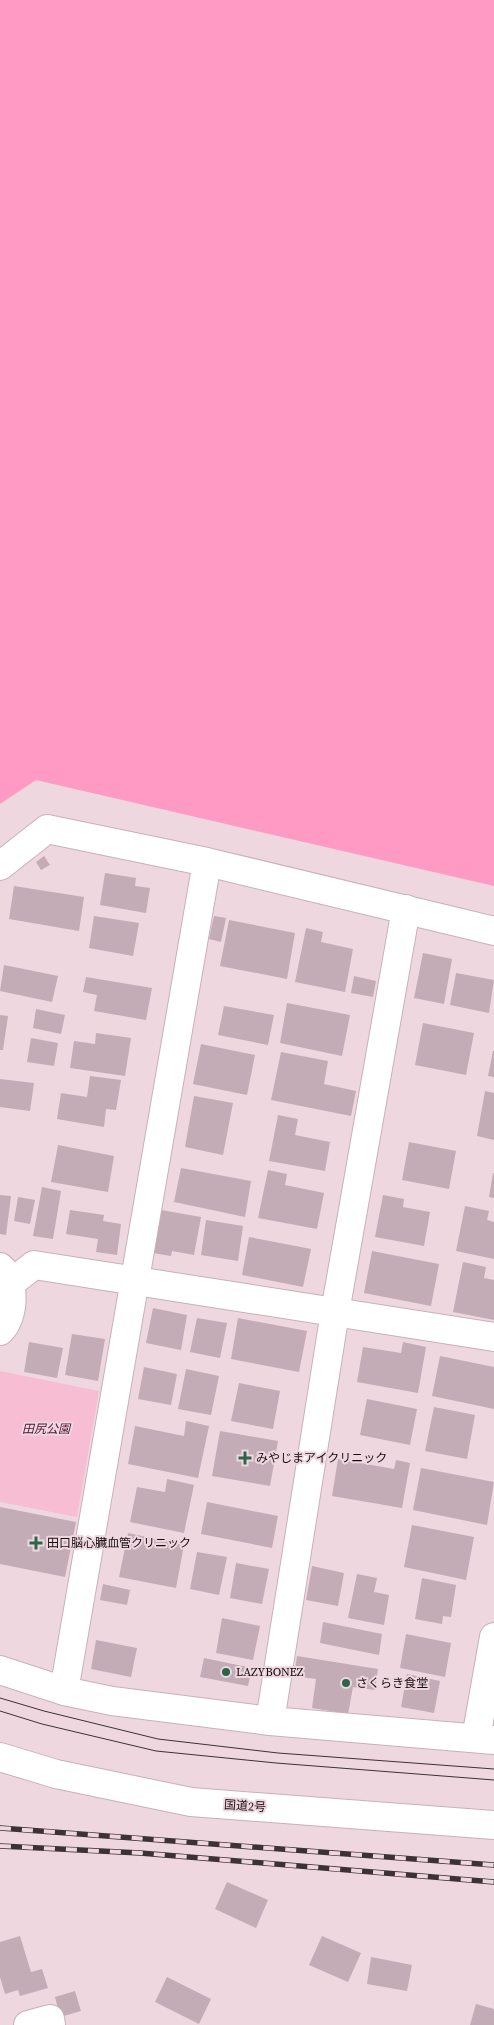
<svg xmlns="http://www.w3.org/2000/svg" width="494" height="2025" font-family="'Source Serif 4','Noto Sans JP',serif">
<style>
.green{fill:#f7bdd3}
.water{fill:#fe9ac3}
.building{fill:#c3acb5}
.lines{fill:none;stroke-linecap:round;stroke-linejoin:round}
.minor-casing{stroke:#c8b0b9;stroke-width:30}
.highway-casing{stroke:#c8b0b9;stroke-width:30}
.minor{stroke:#fff;stroke-width:28}
.highway{stroke:#fff;stroke-width:28}
.tram{stroke:#3c3236;stroke-width:1}
.rail-casing{stroke:#3c3236;stroke-width:5.5}
.rail{stroke:#efd7e0;stroke-width:4;stroke-dasharray:11;stroke-linecap:butt}
.poi-dot{fill:#2d644c;stroke:#efd7e0;stroke-width:2}
.labels{text-anchor:middle;dominant-baseline:central;stroke-width:4;stroke-linejoin:round;paint-order:stroke}
.park-label{font-size:12px;font-style:italic;fill:#4f1230;stroke:#efd7e0}
.poi-label{font-size:12px;fill:#150d10;stroke:#efd7e0;text-anchor:start}
.street-label{font-size:12px;fill:#150d10;stroke:#efd7e0}
</style>
<rect width="100%" height="100%" fill="#efd7e0"/>
<path class="green" d="M0 1371 99 1391 77 1517 0 1502Z"/>
<path class="water" d="M0 0H494V886L36 780 0 804Z"/>
<path class="building" d="M44 856 50 865 41 870 36 862Z
M105 873 136 878 135 886 150 888 146 913 100 905Z
M14 886 84 897 79 931 9 919Z
M94 916 139 923 133 956 89 948Z
M214 916 226 918 221 942 209 939Z
M229 920 295 933 287 979 220 966Z
M306 928 323 932 321 942 353 949 345 992 295 982Z
M423 953 452 959 444 1004 414 998Z
M4 965 58 976 52 1002 0 991Z
M456 973 494 980 489 1013 450 1005Z
M354 976 376 981 373 997 351 993Z
M86 977 152 988 146 1020 94 1011 97 995 83 992Z
M287 1003 350 1015 342 1056 280 1043Z
M224 1006 274 1015 268 1045 218 1035Z
M36 1009 65 1015 61 1034 33 1028Z
M0 1015 8 1016 3 1050H0Z
M423 1023 474 1033 466 1075 415 1065Z
M96 1033 131 1038 125 1076 70 1068 74 1041 95 1044Z
M31 1038 58 1043 54 1066 27 1062Z
M201 1044 255 1055 247 1095 193 1084Z
M493 1051H494V1077L488 1076Z
M281 1052 328 1061 324 1084 356 1091 351 1116 271 1100Z
M90 1076 121 1080 116 1110 106 1109 104 1127 57 1119 61 1093 87 1097Z
M0 1079 34 1083 30 1111 0 1107Z
M485 1091 494 1093V1140L477 1136Z
M194 1096 233 1103 223 1155 185 1147Z
M278 1115 298 1119 295 1135 330 1142 325 1171 269 1161Z
M409 1142 456 1151 449 1189 402 1180Z
M58 1145 114 1156 108 1192 51 1182Z
M181 1168 251 1181 245 1217 174 1202Z
M268 1170 287 1174 285 1185 324 1193 317 1229 258 1218Z
M493 1173H494V1198L489 1197Z
M42 1187 61 1191 53 1239 33 1236Z
M0 1195 11 1196 6 1235 0 1234Z
M383 1195 404 1199 403 1207 430 1212 424 1246 375 1237Z
M18 1197 35 1200 30 1224 14 1221Z
M465 1206 489 1211 487 1220 494 1222V1259L456 1251Z
M70 1210 104 1215 103 1221 121 1224 117 1255 96 1252 98 1239 66 1234Z
M161 1210 201 1217 194 1255 172 1251 171 1256 153 1253Z
M206 1220 243 1226 238 1261 201 1255Z
M249 1237 311 1249 303 1287 242 1275Z
M372 1251 439 1264 431 1306 364 1293Z
M463 1262 486 1267 484 1278 494 1280V1320L453 1312Z
M153 1308 187 1315 181 1350 146 1343Z
M197 1318 227 1323 220 1358 190 1352Z
M238 1318 307 1331 299 1372 231 1359Z
M72 1334 105 1339 98 1381 65 1375Z
M29 1342 63 1348 57 1378 24 1372Z
M403 1342 426 1347 418 1393 357 1382 363 1347 401 1353Z
M440 1356 494 1367V1409L432 1396Z
M144 1367 177 1374 171 1405 138 1399Z
M186 1369 219 1376 211 1415 178 1409Z
M239 1383 280 1391 273 1429 231 1421Z
M367 1399 417 1409 410 1445 360 1435Z
M434 1407 475 1415 467 1459 425 1451Z
M186 1421 209 1426 198 1478 128 1464 135 1426 184 1436Z
M220 1431 278 1441 270 1486 212 1476Z
M338 1459 394 1469 396 1460 410 1463 402 1508 332 1496Z
M421 1468 494 1482 487 1525 413 1510Z
M167 1479 194 1485 184 1533 130 1522 137 1487 165 1492Z
M207 1502 278 1516 272 1548 201 1534Z
M0 1507 76 1522 65 1577 0 1564Z
M412 1525 474 1537 466 1580 404 1567Z
M128 1533 184 1545 176 1588 119 1577Z
M197 1552 227 1557 219 1595 190 1589Z
M236 1563 269 1569 262 1604 230 1598Z
M312 1566 344 1573 338 1606 306 1600Z
M357 1574 377 1578 374 1592 389 1595 384 1625 348 1618Z
M422 1578 456 1585 451 1617 443 1616 442 1624 415 1619Z
M103 1584 130 1590 127 1605 100 1600Z
M222 1618 260 1626 253 1660 216 1653Z
M323 1622 382 1634 379 1655 320 1643Z
M406 1634 451 1643 445 1677 400 1668Z
M96 1640 137 1648 131 1677 91 1669Z
M297 1656 378 1669 375 1690 353 1687 348 1714 312 1708 316 1679 294 1676Z
M204 1658 252 1668 248 1686 200 1677Z
M407 1674 440 1681 434 1713 401 1707Z
M227 1882 268 1900 256 1928 215 1909Z
M20 1936 31 1972 42 1969 48 1988 20 1996 18 1990 5 1994 0 1977V1942Z
M322 1936 361 1953 348 1982 309 1965Z
M371 1957 412 1965 407 1991 367 1984Z
M167 1977 211 1999 199 2024 155 2002Z
M75 1991 81 2011 60 2017 55 1997Z
M476 2004 494 2009V2025H470Z"/>
<g class="lines">
<defs>
<path id="minor" d="M0 866 47 829 207 862 494 931
M0 1267C16 1280 15 1317 0 1331
M11 1283 34 1265 494 1337
M0 1670 64 1691 112 1701 270 1721 494 1740
M64 1691 207 862
M270 1721 335 1312 406 909
M476 1738 494 1637
M28 2025 50 2019 51 2025"/>
<path id="highway" d="M0 1757 56 1774 191 1802 494 1825"/>
</defs>
<use href="#minor" class="minor-casing"/>
<use href="#highway" class="highway-casing"/>
<use href="#minor" class="minor"/>
<use href="#highway" class="highway"/>
<path class="tram" d="M0 1698 44 1711 158 1739 278 1753 494 1769
M0 1711 42 1724 156 1751 276 1763 494 1780"/>
<defs>
<path id="rail" d="M0 1828 494 1865
M0 1846 140 1853 494 1882"/>
</defs>
<use href="#rail" class="rail-casing"/>
<use href="#rail" class="rail"/>
</g>
<g class="poi-dot">
<path d="M242.5 1450.5h5v5h5v5h-5v5h-5v-5h-5v-5h5z"/>
<path d="M33.5 1535.5h5v5h5v5h-5v5h-5v-5h-5v-5h5z"/>
<circle cx="226" cy="1672" r="5"/>
<circle cx="346" cy="1683" r="5"/>
</g>
<g class="labels">
<g class="park-label">
<text x="46" y="1429">田尻公園</text>
</g>
<g class="poi-label">
<text x="256" y="1458">みやじまアイクリニック</text>
<text x="47" y="1543">田口脳心臓血管クリニック</text>
<text x="236" y="1672">LAZYBONEZ</text>
<text x="356" y="1683">さくらき食堂</text>
</g>
<g class="street-label">
<text transform="translate(245 1806) rotate(4)">国道2号</text>
</g>
</g>
</svg>
